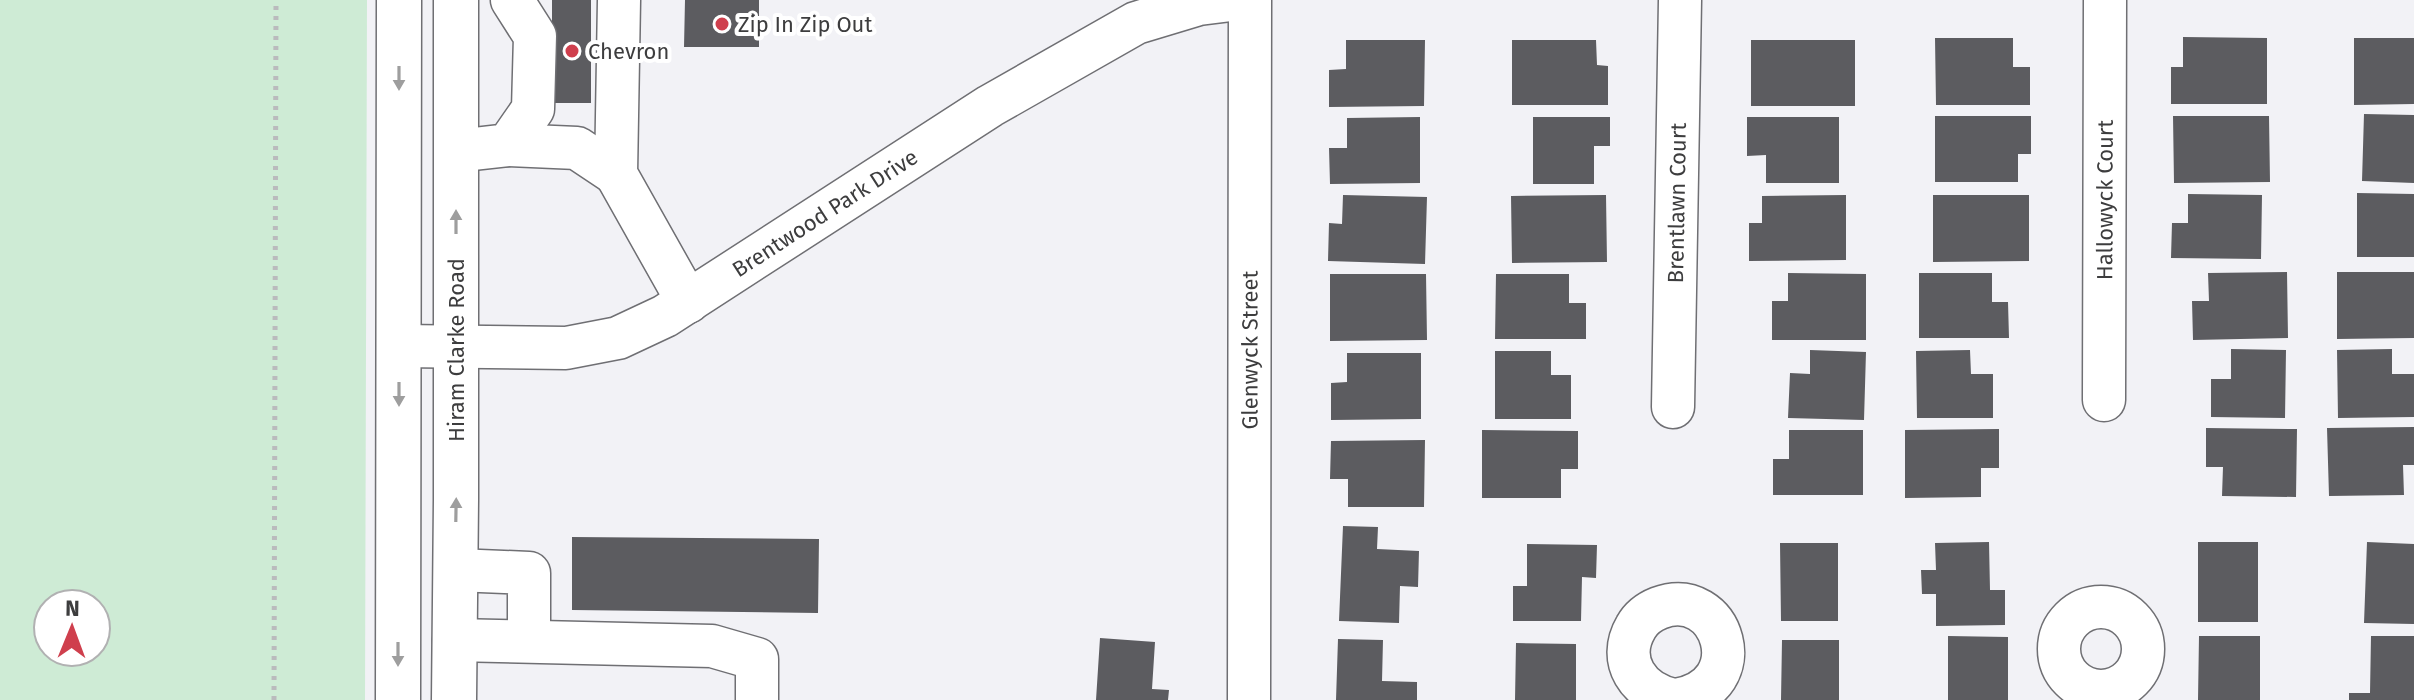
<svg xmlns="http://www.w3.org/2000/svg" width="2414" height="700" font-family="'Fira Sans',sans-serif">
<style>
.green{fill:#ceebd5;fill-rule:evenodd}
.building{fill:#5c5c60}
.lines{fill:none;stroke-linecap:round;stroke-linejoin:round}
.minor-casing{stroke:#6f6f73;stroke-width:45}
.major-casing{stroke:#6f6f73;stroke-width:47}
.path{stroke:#bababd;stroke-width:5;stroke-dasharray:4 6;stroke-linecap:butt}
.minor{stroke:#fff;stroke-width:42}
.major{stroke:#fff;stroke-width:44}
.oneway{fill:#9e9e9e}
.poi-dot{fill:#cf3f4d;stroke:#fff;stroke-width:3}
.labels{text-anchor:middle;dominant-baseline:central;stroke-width:8;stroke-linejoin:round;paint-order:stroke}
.poi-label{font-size:22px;fill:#3d3d3e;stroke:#fff;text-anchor:start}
.street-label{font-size:22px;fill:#3d3d3e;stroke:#fff}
</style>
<rect width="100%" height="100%" fill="#f2f2f6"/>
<path class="green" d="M0 0H367L365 700H0ZM48 604H96V652H48Z"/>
<path class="building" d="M552 0H591V103H552Z
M685 0H759V47H684Z
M2183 37 2267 38V104H2171V67H2183Z
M1935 38H2013V67H2030V105H1936Z
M2354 38H2414V104L2354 105Z
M1346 40H1425L1424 106 1329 107V70L1346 69Z
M1512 40H1596L1597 65 1608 66V105H1512Z
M1751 40H1855V106H1751Z
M2364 114 2414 115V183L2362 181Z
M1935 116H2031V154H2018V182H1935Z
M2173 116H2269L2270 182 2174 183Z
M1420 117V183L1330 184 1329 148H1347V118Z
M1533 117H1610V146H1594V184H1533Z
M1747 117H1839V183H1766V155L1747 156Z
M2357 193 2414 194V257H2357Z
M2188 194 2262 195 2261 259 2171 258 2172 223H2188Z
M1343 195 1427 197 1425 264 1328 261 1329 223 1342 224Z
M1606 195 1607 262 1512 263 1511 196Z
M1846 195V260L1749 261V223H1762V196Z
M1933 195H2029V261L1933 262Z
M2287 272 2288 338 2193 340 2192 301H2209L2208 273Z
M2337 272H2414V338L2337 339Z
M1788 273 1866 274V340H1772V301H1788Z
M1919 273H1992V302H2008L2009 338H1919Z
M1330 274H1426L1427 340 1330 341Z
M1496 274H1569V303H1586V339H1495Z
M2231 349 2286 350 2285 418 2211 417V379H2231Z
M2392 349V374H2414V417L2338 418 2337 350Z
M1810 350 1866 352 1864 420 1788 418 1790 373 1810 374Z
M1970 350 1971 374H1993V418H1917L1916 351Z
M1495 351H1551V375H1571V419H1495Z
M1347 353H1421V419L1331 420V383L1347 382Z
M2414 427V465H2403L2404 495 2329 496 2327 428Z
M2206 428 2297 429 2296 497 2222 496 2223 467H2206Z
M1999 429V468H1981V497L1905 498V430Z
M1482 430 1578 431V469H1561V498H1482Z
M1789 430H1863V495H1773V459H1789Z
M1425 440 1424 507H1348V479H1330L1331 441Z
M1343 526 1378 527 1377 549 1419 551 1418 587 1400 586 1399 623 1339 621Z
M572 537 819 539 818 613 572 610Z
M1989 542 1990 590H2005V625L1936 626V594H1922L1921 570H1936L1935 543Z
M2198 542H2258V622H2198Z
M2367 542 2414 544V624L2364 623Z
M1780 543H1838V621H1781Z
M1527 544 1597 545 1596 578 1582 577 1581 621H1513V586H1527Z
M1948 636 2008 637V700H1948Z
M2199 636H2260V700H2198Z
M2371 636H2414V700H2349V693H2370Z
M1100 638 1155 642 1152 689 1169 690 1168 700H1096Z
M1338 639 1383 640 1382 681 1417 682V700H1336Z
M1782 640H1839V700H1781Z
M1516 643 1576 644V700H1515Z"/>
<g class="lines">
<defs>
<g id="minor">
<path d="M619 0 616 174 688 302"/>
<path d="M508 145 577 148 616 174"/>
<path d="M456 151 508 145 533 109 535 36 512 0"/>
<path id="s1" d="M399 346 566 348 618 338 665 316 990 106 1136 23 1199 4 1231 0"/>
<path id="s2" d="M2104 400 2105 0"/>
<path id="s3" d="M1673 407 1680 0"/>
<path d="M456 570 529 573V641"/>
<circle cx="2101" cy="649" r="42"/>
<path d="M454 640 712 646 757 659V700"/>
<path id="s4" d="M1249 700 1250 0"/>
<path d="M1674 700C1639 693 1616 661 1636 627 1641 618 1649 612 1659 608 1723 584 1756 687 1676 700"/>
</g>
<path id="major" d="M398 700 399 0
M454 700 456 500V0"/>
</defs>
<use href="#minor" class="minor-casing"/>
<use href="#major" class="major-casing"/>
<path class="path" d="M274 700 276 0"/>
<use href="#minor" class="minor"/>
<use href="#major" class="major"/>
</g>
<defs><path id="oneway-solid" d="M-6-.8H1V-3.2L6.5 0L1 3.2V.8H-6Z" transform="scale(2)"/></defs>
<g class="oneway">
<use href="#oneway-solid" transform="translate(399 78) rotate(90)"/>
<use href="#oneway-solid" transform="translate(456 222) rotate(-90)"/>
<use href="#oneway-solid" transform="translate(399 394) rotate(90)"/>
<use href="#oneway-solid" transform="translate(456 510) rotate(-89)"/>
<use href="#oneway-solid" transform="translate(398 654) rotate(90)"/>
</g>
<g class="poi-dot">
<circle cx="722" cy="24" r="8"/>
<circle cx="572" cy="51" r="8"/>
</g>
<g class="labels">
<g class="poi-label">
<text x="738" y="24">Zip In Zip Out</text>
<text x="588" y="51">Chevron</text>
</g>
<g class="street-label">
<text stroke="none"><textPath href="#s2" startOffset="200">Hallowyck Court</textPath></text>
<text stroke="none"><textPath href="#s3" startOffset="204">Brentlawn Court</textPath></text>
<text stroke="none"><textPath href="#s1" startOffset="462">Brentwood Park Drive</textPath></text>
<text transform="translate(456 350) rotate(-90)">Hiram Clarke Road</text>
<text stroke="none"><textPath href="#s4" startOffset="350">Glenwyck Street</textPath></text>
</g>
</g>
<g transform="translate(72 628) rotate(1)"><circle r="38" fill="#ffffff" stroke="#b1b1b2" stroke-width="2"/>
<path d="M0-6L14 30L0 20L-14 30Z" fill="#cf3f4d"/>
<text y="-12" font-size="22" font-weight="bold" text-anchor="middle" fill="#3d3d3e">N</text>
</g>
</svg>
